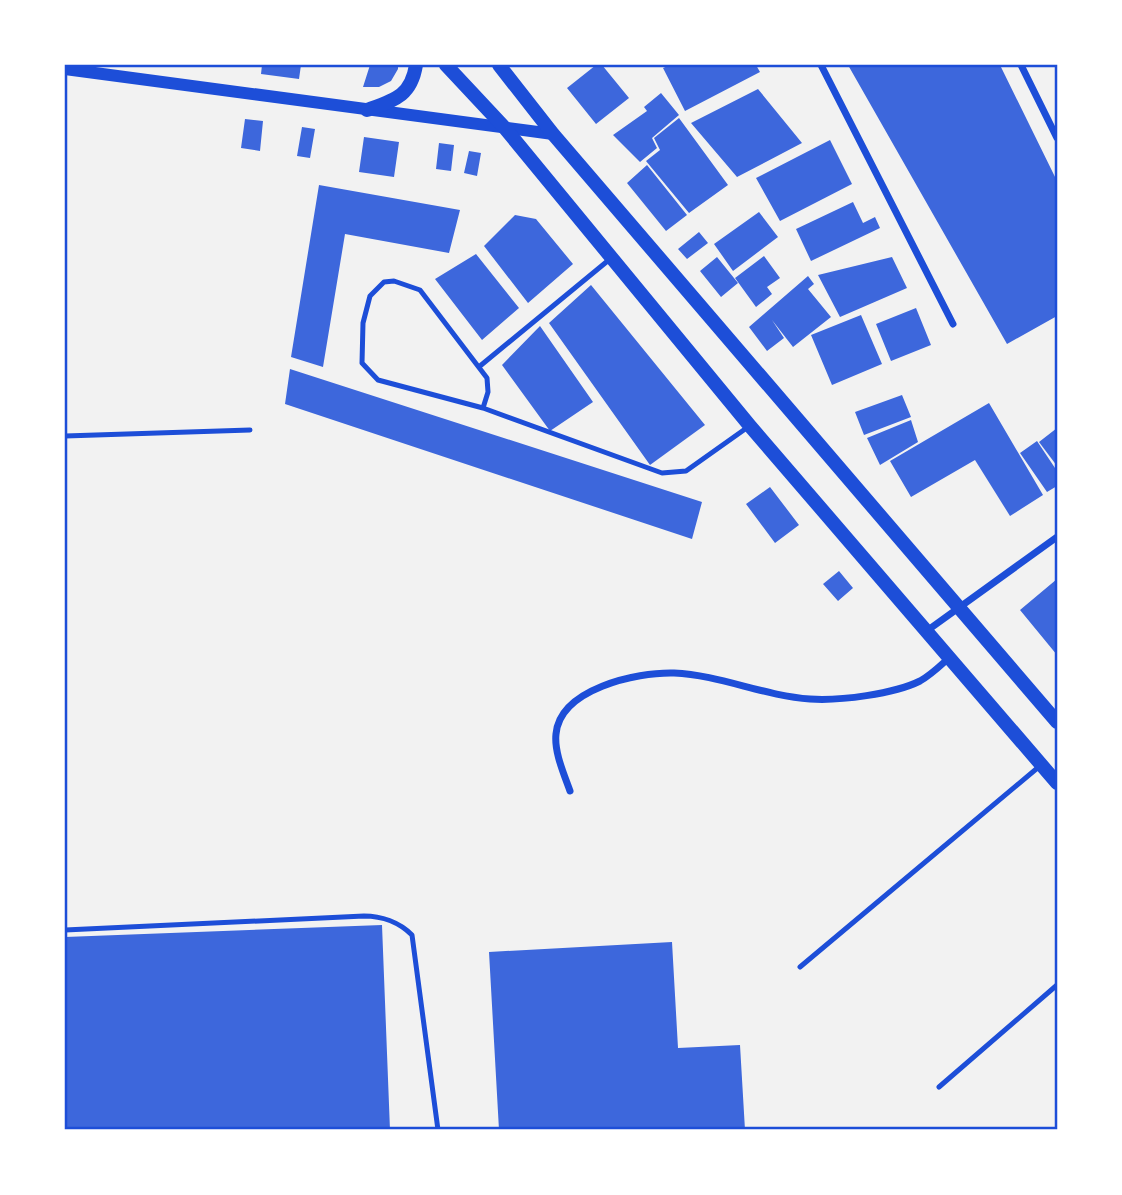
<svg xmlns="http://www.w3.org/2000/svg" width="1122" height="1195" font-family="'Space Grotesk',sans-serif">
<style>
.building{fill:#3d67dc}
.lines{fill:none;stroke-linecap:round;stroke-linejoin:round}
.service{stroke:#1d4ed8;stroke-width:5}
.minor{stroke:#1d4ed8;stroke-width:7}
.tertiary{stroke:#1d4ed8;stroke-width:12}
.secondary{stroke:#1d4ed8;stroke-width:14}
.neatline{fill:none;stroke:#1d4ed8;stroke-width:2.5}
</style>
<rect width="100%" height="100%" fill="#f2f2f2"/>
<path class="building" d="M262 65H301L299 79 261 74Z
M370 65H398V69L391 81 379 87H363Z
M596 65H602L629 98 596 124 567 88Z
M670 65H756L760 72 685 111 663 68Z
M848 65H1000L1057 181V316L1007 344Z
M758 89 802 143 737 177 691 123Z
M661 93 679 115 652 138 657 148 640 162 613 135 647 111 644 107Z
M679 118 728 185 689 213 646 161 660 150 654 138Z
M245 119 263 121 260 151 241 148Z
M302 127 315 129 310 158 297 156Z
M364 137 399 142 394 177 359 172Z
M830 140 852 184 780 221 756 178Z
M439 143 454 145 451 171 436 169Z
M469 151 481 153 477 176 464 173Z
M647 165 687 215 666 231 627 183Z
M319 185 460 210 449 253 345 234 323 367 291 357Z
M853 202 863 223 875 217 880 228 811 261 796 229Z
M759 212 778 237 733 271 714 244Z
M515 215 536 219 573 264 528 303 484 246Z
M699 232 708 243 687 259 678 249Z
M476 254 519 308 482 340 435 279Z
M764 256 780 278 767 287 772 294 756 307 735 278Z
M717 257 738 283 721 297 700 271Z
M892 257 907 288 840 317 818 275Z
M808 276 814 284 808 289 831 317 793 347 772 320 784 338 767 351 749 327Z
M591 285 705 425 650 465 549 323Z
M916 308 931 345 891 361 876 324Z
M861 315 882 364 832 385 811 335Z
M540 326 593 402 550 431 502 365Z
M290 369 702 502 692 539 285 404Z
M902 395 911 417 864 435 855 412Z
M989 403 1043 495 1010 516 975 460 911 497 890 461Z
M911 420 918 442 880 465 867 438Z
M1057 428V466L1039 442Z
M1037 441 1057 471V486L1047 492 1020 453Z
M770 487 799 525 775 543 746 504Z
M839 571 853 588 838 601 823 584Z
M1057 579V655L1020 610Z
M382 925 390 1130H65V937Z
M672 942 678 1048 740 1045 745 1130H499L489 952Z"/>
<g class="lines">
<path class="service" d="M480 366 610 259
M483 408 488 392 487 378 420 290 394 281 384 282 370 296 363 323 362 363 378 380 483 408 662 473 686 471 748 427
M65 436 250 430
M65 930 364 916C381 916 399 922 412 935L438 1130
M800 967 1041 765
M939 1087 1057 985"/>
<path class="minor" d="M821 65 953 324
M1021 65 1057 138
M928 630 1057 537
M570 791C564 774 554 752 556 734 560 689 636 672 674 673 720 675 764 696 810 699 840 701 894 694 920 681 931 675 941 665 950 657"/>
<path class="tertiary" d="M65 69 553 134"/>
<path class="secondary" d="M446 65 504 127 750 426 1057 783
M499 65 553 134 1057 722
M367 110C395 100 411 96 416 65"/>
</g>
<rect width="1122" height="1195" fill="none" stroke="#ffffff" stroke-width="133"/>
<rect x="66" y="66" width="990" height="1062" class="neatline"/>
</svg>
